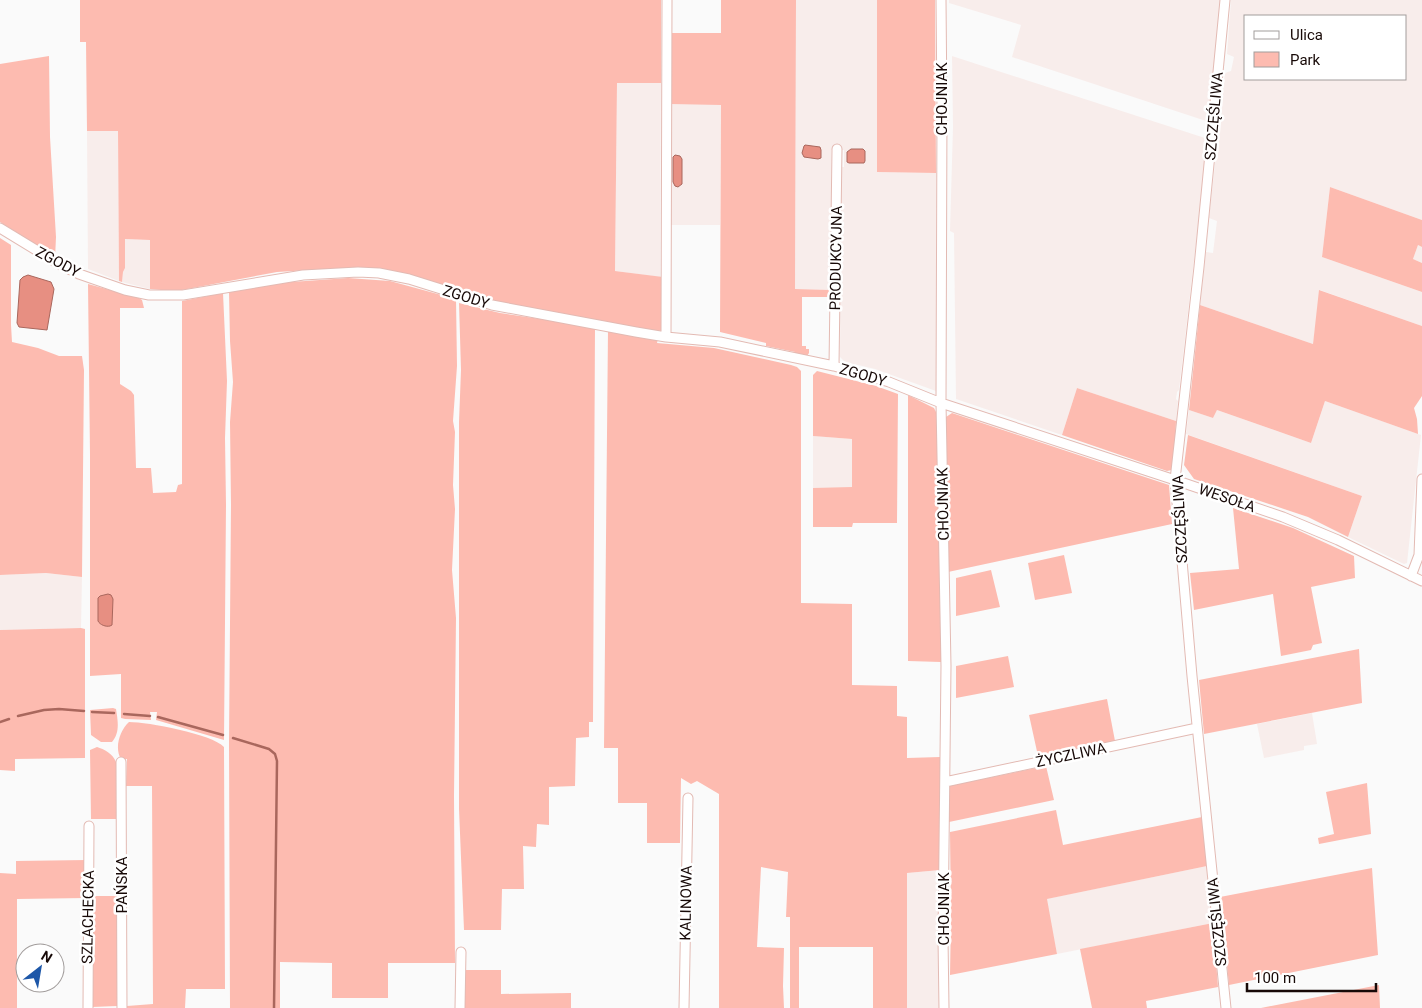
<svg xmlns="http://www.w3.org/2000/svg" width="1422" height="1008" font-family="Roboto,sans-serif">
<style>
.built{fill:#f8edeb;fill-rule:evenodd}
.green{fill:#fdbbb0}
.water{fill:#e78f82;stroke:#a9675d}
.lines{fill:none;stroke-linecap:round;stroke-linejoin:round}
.stream{stroke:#a9675d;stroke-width:2.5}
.street-casing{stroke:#e3bab3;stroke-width:11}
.street{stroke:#fff;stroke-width:9}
.labels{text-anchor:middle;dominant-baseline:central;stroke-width:5;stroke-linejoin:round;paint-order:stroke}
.street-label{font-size:15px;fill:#170907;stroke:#fff}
</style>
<rect width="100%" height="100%" fill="#fafafa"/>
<path class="built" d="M796 0H877V172L936 173V391L875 369 845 362 840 357 841 167H844V150H831V290L795 289Z
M949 0H1221L1209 122 1012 57 1021 25 949 3Z
M1231 0H1422V220L1330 187 1322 257 1422 292V326L1320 290 1313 344 1200 305 1206 252 1213 253 1217 221 1209 218 1225 73 1231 71 1234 57 1227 54ZM1246 16H1406V79H1246Z
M952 56 1208 139 1179 390 1177 392 1176 399 1178 401 1176 421 1077 388 1062 435 956 399 954 233 950 231 953 127Z
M617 83H661L660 277 615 271Z
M671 104H721L720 225H670Z
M118 130 119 281 88 269 87 131Z
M125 239 151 240 150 289 122 282 123 272 125 268Z
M1418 245 1422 247V263L1413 259Z
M1325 401 1421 435 1407 563 1404 564 1348 537 1362 496 1186 434 1189 410 1213 418 1217 410 1311 443Z
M813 436 853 439 852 488H813Z
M46 573 82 577 81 628 0 630V575Z
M1312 713 1317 744 1304 746V750L1264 758 1257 724Z
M1207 866 1213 923 1057 954 1046 899Z
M940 870V1008H907V873Z"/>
<path class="green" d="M80 0H661V83H617L615 271 663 277V330L655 332 500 304 390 270 342 268 277 272 182 290H161L150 289V240L125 239V268L123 272 122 282 119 281 118 131H87L86 42H80Z
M721 0H796L795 289 831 290V297H802V346H806V349H809V353L807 356 795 354V352L766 346V343L720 332 721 105 671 104V33H721Z
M877 0H935L936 173 877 172Z
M49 56 50 137 56 237 55 259 16 232 0 222V64Z
M1330 187 1422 220V247L1418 245 1413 259 1422 263V292L1322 257Z
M0 238 11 245V325L12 342 38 348 59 356H82L84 370 82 577 46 573 0 575Z
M348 278 390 281 456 299 457 366 453 421 455 432 453 485 455 509 452 570 456 618 454 796 455 963H388V998H332V963L280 962V1008H230L229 743 231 505 230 422 233 382 230 341 229 292 277 283Z
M88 284 139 298 142 300 144 308H120V384L131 391 134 395 136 468H151L153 493 176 492 178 485 182 484V301L223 293 227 381 225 438 226 505 224 740 156 720 157 712H150L151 720 125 719 121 718V674L90 676V455Z
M1319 290 1422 326V396L1414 408 1417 419 1418 434 1325 401 1311 443 1217 410 1213 418 1189 410 1200 305 1313 344Z
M459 303 500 313 595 327 593 722H589V737L576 738 575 786 549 787V825L537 824 536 847 523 846 524 889H502L501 930H464L459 809V422L461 370Z
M608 330 658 339 657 343 714 348 791 365 797 367 801 371V603L852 604V685L897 686V716L907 717V758L940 757V870L907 873V1008H873V947H799V1008H790V917H786L788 872 761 867 757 947 784 948 783 986 784 1008H719V794L697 781 691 784 681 778 680 843H647V803H618V748H604Z
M817 371 876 386 898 394 897 523H853L852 527H813V488L852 487V439L813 436V375Z
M1077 388 1176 421 1174 463 1172 470 1167 471 1062 435Z
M908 395 934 408 938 416 941 564V662L908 661Z
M952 413 1169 485 1172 524 948 572 946 417Z
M1188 435 1362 496 1348 537 1308 517 1194 479 1184 465Z
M1233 508 1293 528 1354 556 1355 578 1311 587 1322 643 1313 645 1311 650 1281 656 1273 594 1194 610 1190 573 1239 569Z
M1064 555 1072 593 1035 600 1028 563Z
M991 570 1000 607 956 616V578Z
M81 628 85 629V758L15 759V771L0 770V630Z
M1359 649 1362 703 1204 734 1199 680Z
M1008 656 1014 687 956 698V666Z
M1107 699 1115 741 1038 756 1029 715Z
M113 708 116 709C118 721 120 733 112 742H101L91 735 90 710Z
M129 722C148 722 212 734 224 747L225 989H186L185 1008H127V1006L153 1004 152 786H126L127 759H121C114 748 120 730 129 722Z
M97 747C104 749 113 754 116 762 119 769 116 808 116 819H91L90 750Z
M1046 766 1054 800 949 822 948 786Z
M1367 783 1371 834 1319 844 1318 838 1334 834 1326 792Z
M1056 810 1063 845 1202 817 1207 866 1047 899 1057 954 950 975 951 918 950 832Z
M87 860 86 898 17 899V1008H0V873L16 874V861Z
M1372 868 1378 955 1229 985 1220 897Z
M91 896H117V1006L92 1007Z
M1213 923 1218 987 1146 1001 1147 1008H1092L1080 949Z
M464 970H501V994L571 993V1008H464Z
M1379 985 1380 1008H1261Z"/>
<path class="water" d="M805 145 820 147 821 150V158L818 159 804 157 802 153 804 146Z
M851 149H863L865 151V161L864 163H849L847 162V152Z
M675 155 680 156 682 159V184L678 187 675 186 673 182V157Z
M28 275 51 282 54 289 47 330 19 327 17 323 20 280 23 277Z
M108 594 111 595 113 599 112 625 110 626C106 627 100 625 98 621V598L100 596Z"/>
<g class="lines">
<path class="stream" d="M92 712 114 713
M124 714 150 716
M18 716 44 710 59 709 84 711
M158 717 223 735
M0 722 9 719
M233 738 269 749 275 754 277 761 274 1008"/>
<defs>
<path id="street" d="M941 0 942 109 941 403 946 666 943 938 944 1008
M1225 0 1199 267 1175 480 1192 676 1226 1008
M0 228 59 264 79 274 125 290 149 295H183L303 275 358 272 379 273 409 279 492 305 636 332 666 337 720 342 834 366 889 382 941 403 1175 480 1283 517 1338 540 1422 581
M666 337 667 0
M834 366 837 149
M1411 576 1419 555 1422 479
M121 762 122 1008
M945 782 1197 728
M88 1008 89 826
M460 1008 461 952
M684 1008 688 798"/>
</defs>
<use href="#street" class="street-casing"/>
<use href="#street" class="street"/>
</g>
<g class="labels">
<g class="street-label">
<text transform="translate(942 99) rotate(-90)">CHOJNIAK</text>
<text transform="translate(1214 116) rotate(-85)">SZCZĘŚLIWA</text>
<text transform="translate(836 258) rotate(-89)">PRODUKCYJNA</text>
<text transform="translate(58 262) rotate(28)">ZGODY</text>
<text transform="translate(466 297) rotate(17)">ZGODY</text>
<text transform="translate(863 375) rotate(16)">ZGODY</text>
<text transform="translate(1227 498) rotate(19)">WESOŁA</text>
<text transform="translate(943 504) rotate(-91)">CHOJNIAK</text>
<text transform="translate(1180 519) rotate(-93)">SZCZĘŚLIWA</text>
<text transform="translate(1071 755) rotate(-12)">ŻYCZLIWA</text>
<text transform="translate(122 885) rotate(-90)">PAŃSKA</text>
<text transform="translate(686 903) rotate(-89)">KALINOWA</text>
<text transform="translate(944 909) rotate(-90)">CHOJNIAK</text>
<text transform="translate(88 917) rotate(-89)">SZLACHECKA</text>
<text transform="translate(1217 922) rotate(-96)">SZCZĘŚLIWA</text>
</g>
</g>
<rect x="1244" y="15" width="162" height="65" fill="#ffffff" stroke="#a29d9c"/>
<rect x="1254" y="31" width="25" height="8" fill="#ffffff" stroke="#a29d9c"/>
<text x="1290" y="40" font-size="15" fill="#170907">Ulica</text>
<rect x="1254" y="52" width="25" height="15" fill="#fdbbb0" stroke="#a29d9c"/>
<text x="1290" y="65" font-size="15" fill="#170907">Park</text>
<g transform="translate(40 968) rotate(31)"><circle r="24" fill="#ffffff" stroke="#a29d9c"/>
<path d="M0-4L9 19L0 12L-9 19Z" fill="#1d57a8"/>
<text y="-8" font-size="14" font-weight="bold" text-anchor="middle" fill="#170907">N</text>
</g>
<path d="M1247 983v8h129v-8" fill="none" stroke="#170907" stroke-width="2.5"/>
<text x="1254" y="983" font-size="15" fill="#170907" stroke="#ffffff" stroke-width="4" paint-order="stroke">100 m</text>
</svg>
